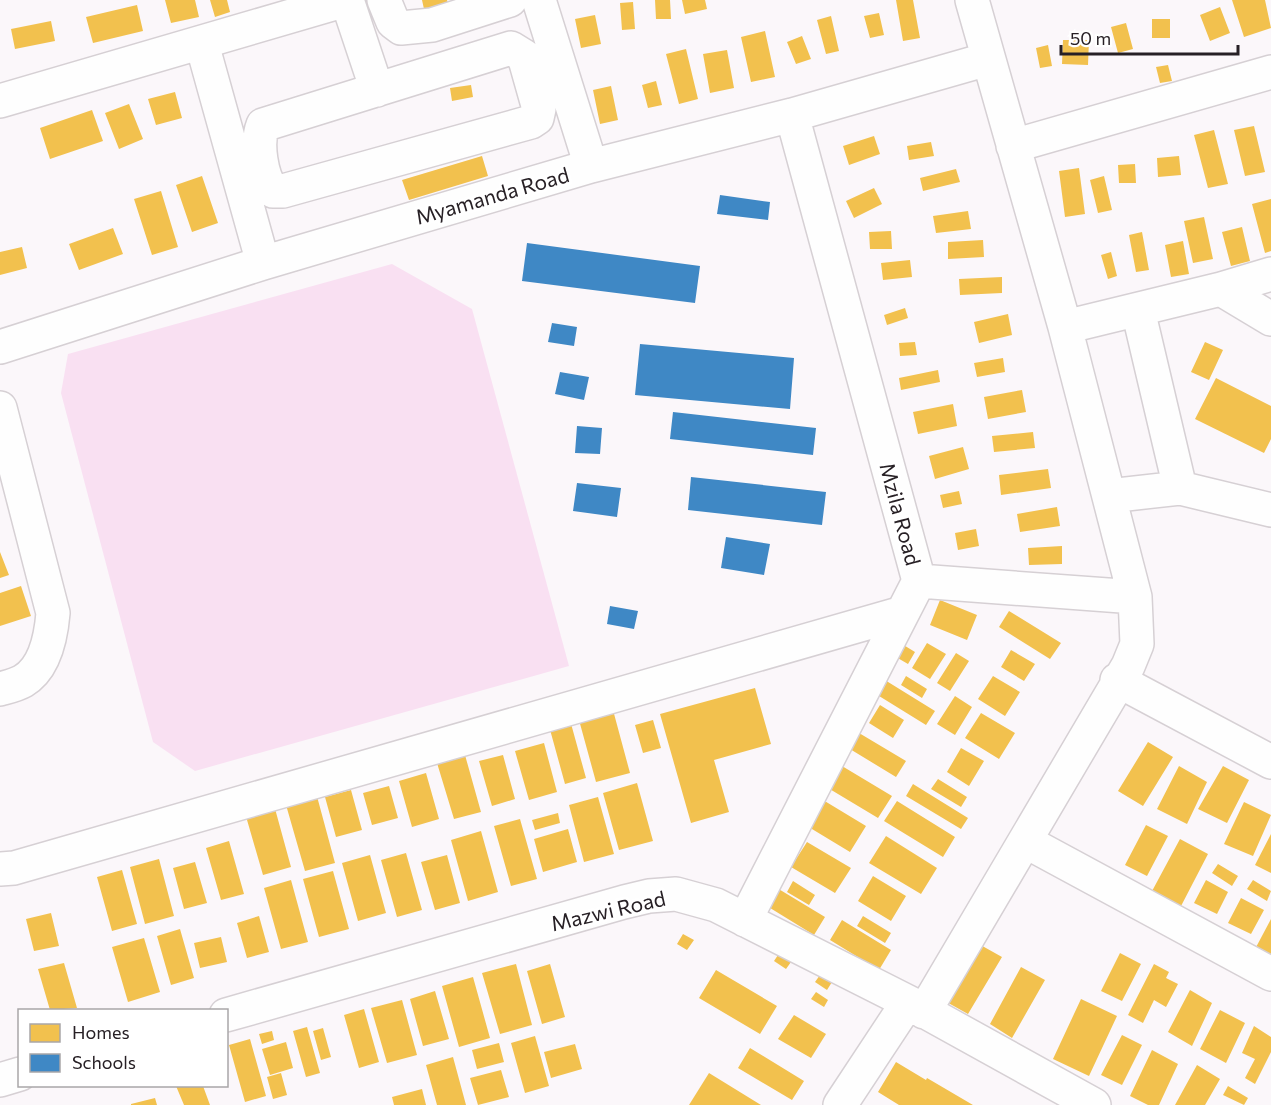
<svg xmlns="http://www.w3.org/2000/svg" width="1271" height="1105" font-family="Commissioner,sans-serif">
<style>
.green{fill:#f9e0f2}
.homes{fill:#f2c14e}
.schools{fill:#3f88c5}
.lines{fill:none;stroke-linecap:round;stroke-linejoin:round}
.minor-casing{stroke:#d6d0d4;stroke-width:36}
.minor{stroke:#fefefe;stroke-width:33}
.labels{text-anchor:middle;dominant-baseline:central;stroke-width:6;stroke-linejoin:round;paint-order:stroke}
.street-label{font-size:21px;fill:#272025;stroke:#fff}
</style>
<rect width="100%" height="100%" fill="#fbf7fa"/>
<path class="green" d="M392 264 472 309 569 666 195 771 153 742 61 393 68 354Z"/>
<path class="homes" d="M165 0H195L199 17 171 23Z
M210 0H227L230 12 215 17Z
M422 0H447L448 3 424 9Z
M655 0H670L671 19H656Z
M682 0H705L707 9 685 14Z
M896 0H913L920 38 903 41Z
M1232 0H1265L1271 28 1244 37Z
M633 2 635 29 622 30 620 3Z
M137 5 143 31 93 43 86 17Z
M1220 7 1230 33 1210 41 1200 15Z
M879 13 884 35 870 38 864 16Z
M595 15 601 44 581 48 575 19Z
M831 16 839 51 826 54 817 20Z
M1152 19H1170V38H1152Z
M51 21 55 41 15 49 11 29Z
M1126 23 1133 49 1118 53 1111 27Z
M765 31 775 77 751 82 741 37Z
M802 36 811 59 796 64 787 42Z
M1063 40H1089L1088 65 1062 64Z
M1048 45 1052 66 1040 68 1036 48Z
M686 49 698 99 679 104 666 54Z
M727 50 734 88 710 93 703 54Z
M1168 65 1172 81 1160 83 1156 67Z
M656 81 662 105 648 108 642 85Z
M471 85 473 97 452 101 450 88Z
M611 86 618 120 600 124 593 90Z
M175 92 182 118 156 125 148 99Z
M129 104 143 139 119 149 105 113Z
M92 110 103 141 50 159 40 128Z
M1254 126 1265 172 1245 176 1234 130Z
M1214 130 1228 184 1208 188 1194 135Z
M874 136 880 154 849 165 843 146Z
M931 142 934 156 909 160 907 146Z
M482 156 488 176 409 200 402 180Z
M1179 156 1181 175 1158 177 1157 158Z
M1135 164 1136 183H1119L1118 165Z
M1079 168 1085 214 1065 217 1059 171Z
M956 169 960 182 923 191 920 178Z
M202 176 218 223 192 232 176 185Z
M1104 176 1112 210 1098 213 1090 180Z
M874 188 882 204 854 218 846 201Z
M161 191 178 247 152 255 134 199Z
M1271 199V251L1265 253 1252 204Z
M968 211 971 229 936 233 933 216Z
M1204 217 1213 259 1193 263 1184 221Z
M1242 227 1250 261 1231 266 1222 232Z
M113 228 123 254 79 270 69 244Z
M891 231 892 249H870L869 232Z
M1142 232 1149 270 1136 272 1129 235Z
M983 240 984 257 948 259V242Z
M1183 241 1189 274 1171 277 1165 245Z
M22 247 27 268 0 275V252Z
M1111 252 1117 276 1108 279 1101 255Z
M910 260 912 277 883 280 881 263Z
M1002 277V293L960 295 959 279Z
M905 308 908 318 887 325 884 315Z
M1008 314 1012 335 979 343 974 322Z
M915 342 917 355 900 356 899 343Z
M1205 342 1223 350 1209 380 1191 372Z
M1003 358 1005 372 977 377 974 363Z
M938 370 940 382 901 390 899 378Z
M1216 378 1271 406V439L1264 453 1195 419Z
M1022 390 1026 412 988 419 984 397Z
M953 404 957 426 918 434 913 412Z
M1033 432 1035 448 994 452 992 436Z
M963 447 969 469 935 479 929 456Z
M1048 469 1051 488 1001 495 999 475Z
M959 491 962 504 943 508 940 495Z
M1057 507 1060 526 1020 532 1017 514Z
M976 529 979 546 958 550 955 533Z
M1062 546V564L1029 565 1028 548Z
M0 552 9 575 0 578Z
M21 586 31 616 0 626V593Z
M940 600 977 615 967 640 930 625Z
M1009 611 1061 643 1050 659 999 627Z
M897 641 915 652 908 664 889 653Z
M927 643 946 654 930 679 912 668Z
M1011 650 1035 664 1024 681 1001 667Z
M956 653 969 661 950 691 937 683Z
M906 676 927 689 922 698 901 685Z
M993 676 1020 692 1005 716 978 699Z
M880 677 935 711 926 725 871 691Z
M755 688 771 744 714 760 729 812 691 823 660 714Z
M955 696 972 707 955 735 937 724Z
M880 705 904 720 893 738 869 723Z
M613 710 630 773 596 782 579 720Z
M981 713 1015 733 999 759 965 738Z
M570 720 586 778 565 784 549 726Z
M653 720 661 748 643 753 635 725Z
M854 730 906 761 896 777 845 746Z
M1148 742 1173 757 1143 806 1118 791Z
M544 743 557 792 529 800 515 751Z
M961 748 984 761 969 786 947 772Z
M465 755 481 812 454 819 437 763Z
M503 755 515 799 492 806 479 761Z
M837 763 892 796 878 818 823 785Z
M1179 766 1207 782 1187 824 1157 809Z
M1223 766 1249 780 1227 823 1198 809Z
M426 773 439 819 412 827 399 781Z
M938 779 967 797 961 807 931 789Z
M637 783 653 841 619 850 603 793Z
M913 784 968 818 961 829 906 796Z
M389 786 398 818 372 825 363 793Z
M315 789 335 863 305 871 284 798Z
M351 790 362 830 336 837 325 797Z
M598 797 614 854 584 862 569 805Z
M823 800 866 826 850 852 807 826Z
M897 801 955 837 943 857 884 821Z
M1244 802 1271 815 1253 856 1224 844Z
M274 805 291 867 263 875 245 813Z
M558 813 560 823 535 830 532 820Z
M520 819 537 879 511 886 494 826Z
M1146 825 1168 836 1147 876 1125 865Z
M568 829 577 862 543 872 534 839Z
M481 831 498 892 468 901 451 840Z
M1271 834V873L1255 865Z
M886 836 937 868 921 894 869 863Z
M1180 839 1208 854 1180 908 1151 893Z
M229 841 244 894 221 900 206 848Z
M807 842 851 868 835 893 791 867Z
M406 853 422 910 397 917 381 860Z
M370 855 386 913 358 921 342 863Z
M447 855 460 903 435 910 421 862Z
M159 859 174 916 145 924 130 867Z
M195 862 207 903 184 909 173 868Z
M1218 864 1238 876 1232 886 1212 873Z
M122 870 137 924 112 931 97 877Z
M333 871 349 929 319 937 303 879Z
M873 876 906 896 891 921 858 901Z
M291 880 308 942 281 949 264 888Z
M1206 880 1228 892 1217 914 1194 903Z
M1253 880 1271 891 1267 901 1247 889Z
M793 881 815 895 809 905 787 892Z
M772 885 825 917 814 935 762 903Z
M1241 898 1264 910 1251 934 1228 923Z
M51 913 59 946 34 951 26 919Z
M259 916 269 952 247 958 237 923Z
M863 916 891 933 885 943 857 926Z
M1271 919V960L1254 951Z
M842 920 891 950 879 970 830 940Z
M180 929 194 978 171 985 157 936Z
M683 934 694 940 687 950 677 944Z
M221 937 227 962 200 968 194 943Z
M144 938 160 992 128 1002 112 947Z
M977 943 1002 957 968 1014 943 1000Z
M1120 953 1141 964 1122 1001 1101 991Z
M778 955 791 962 786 969 774 961Z
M64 963 77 1008 50 1010 38 969Z
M516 964 532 1025 500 1034 482 973Z
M550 964 565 1017 542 1024 527 971Z
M1154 964 1169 972 1166 978 1178 984 1166 1007 1154 1000 1143 1023 1128 1015Z
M1021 967 1045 980 1012 1038 990 1024Z
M716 970 777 1006 760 1034 699 998Z
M820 975 832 982 827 990 815 982Z
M473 977 490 1038 459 1047 442 986Z
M1190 990 1212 1003 1192 1046 1168 1032Z
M435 991 449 1039 423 1046 410 999Z
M816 992 828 1000 824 1007 811 999Z
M1081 999 1117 1016 1089 1076 1053 1059Z
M402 1000 417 1055 387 1063 371 1008Z
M364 1009 379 1062 359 1068 344 1015Z
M1220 1010 1245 1023 1226 1063 1200 1049Z
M794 1015 826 1034 811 1058 778 1039Z
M1254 1026 1271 1037V1052L1255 1084 1245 1078 1255 1059 1242 1053Z
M307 1027 320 1073 306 1077 293 1031Z
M323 1028 331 1057 321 1060 313 1031Z
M272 1031 274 1040 262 1044 259 1034Z
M1122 1035 1142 1045 1122 1085 1101 1075Z
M535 1036 549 1086 525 1093 511 1043Z
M250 1039 266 1096 245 1102 229 1045Z
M286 1042 293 1068 270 1075 262 1049Z
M499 1043 504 1062 477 1069 472 1050Z
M575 1044 582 1069 551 1078 544 1052Z
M750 1048 804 1081 792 1100 738 1068Z
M1152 1050 1178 1064 1159 1105H1148L1130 1096Z
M453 1057 466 1105H437L426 1065Z
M896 1062 926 1080 927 1078 973 1105H899L878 1092Z
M1197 1065 1220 1079 1205 1105H1175Z
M501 1070 509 1097 478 1105 470 1078Z
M281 1073 287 1095 273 1099 267 1077Z
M709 1073 761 1105H689Z
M176 1086H203L210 1105H184Z
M1228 1086 1248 1098 1244 1105 1223 1095Z
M422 1089 426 1105H394L392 1097Z
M155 1098 157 1105H131V1104Z"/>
<path class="schools" d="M720 195 770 202 768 220 717 214Z
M527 243 700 266 695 303 522 281Z
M552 323 577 327 574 346 548 342Z
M640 344 794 358 790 409 635 395Z
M560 372 589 377 584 400 555 394Z
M673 412 816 428 813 455 670 439Z
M577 426 602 428 600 454 575 453Z
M691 477 826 492 822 525 688 510Z
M577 483 621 488 617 517 573 511Z
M726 537 770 544 764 575 721 568Z
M610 606 638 611 634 629 607 624Z"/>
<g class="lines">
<defs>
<path id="minor" d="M347 0 377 90
M384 0 393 22 401 28 432 25 510 0
M539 0 591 166
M202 44 263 263
M511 48 524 56 539 109 537 118 531 122 283 191H273C261 177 256 143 263 125Z
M0 101 346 0
M1013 146 1271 72
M1221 289 1271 319
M1138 310 1180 488
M1065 327 1221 289 1271 274
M0 347 263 263 591 166 792 115 988 59
M0 408 53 613C51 637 45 668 23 681 16 685 7 687 0 689
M1109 496 1180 488 1271 510
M919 581 1135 597
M1117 680 1271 762
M1025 841 1271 974
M0 869 14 868 902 613
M745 920 919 581 792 115
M924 1012 1128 666 1137 644 1135 597 1065 327 972 0
M226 1015 624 902 649 896 676 894 716 905 908 1002 1094 1105
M0 1080 20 1074
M840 1105 908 1002"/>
</defs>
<use href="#minor" class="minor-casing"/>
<use href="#minor" class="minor"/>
</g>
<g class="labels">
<g class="street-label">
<text transform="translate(492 195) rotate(-16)">Myamanda Road</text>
<text transform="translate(901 514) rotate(75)">Mzila Road</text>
<text transform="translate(608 910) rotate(-13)">Mazwi Road</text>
</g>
</g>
<rect x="18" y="1009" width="210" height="78" fill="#ffffff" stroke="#a9a6a8" stroke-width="1.5"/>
<rect x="30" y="1024" width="30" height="18" fill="#f2c14e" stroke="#a9a6a8" stroke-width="1.5"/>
<text x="72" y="1039" font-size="18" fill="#272025">Homes</text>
<rect x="30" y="1054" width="30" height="18" fill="#3f88c5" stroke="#a9a6a8" stroke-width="1.5"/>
<text x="72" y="1069" font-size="18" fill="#272025">Schools</text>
<path d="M1061 45v9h177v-9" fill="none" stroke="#272025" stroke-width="3"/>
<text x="1070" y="45" font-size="18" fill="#272025" stroke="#ffffff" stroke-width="4.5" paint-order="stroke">50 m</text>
</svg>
